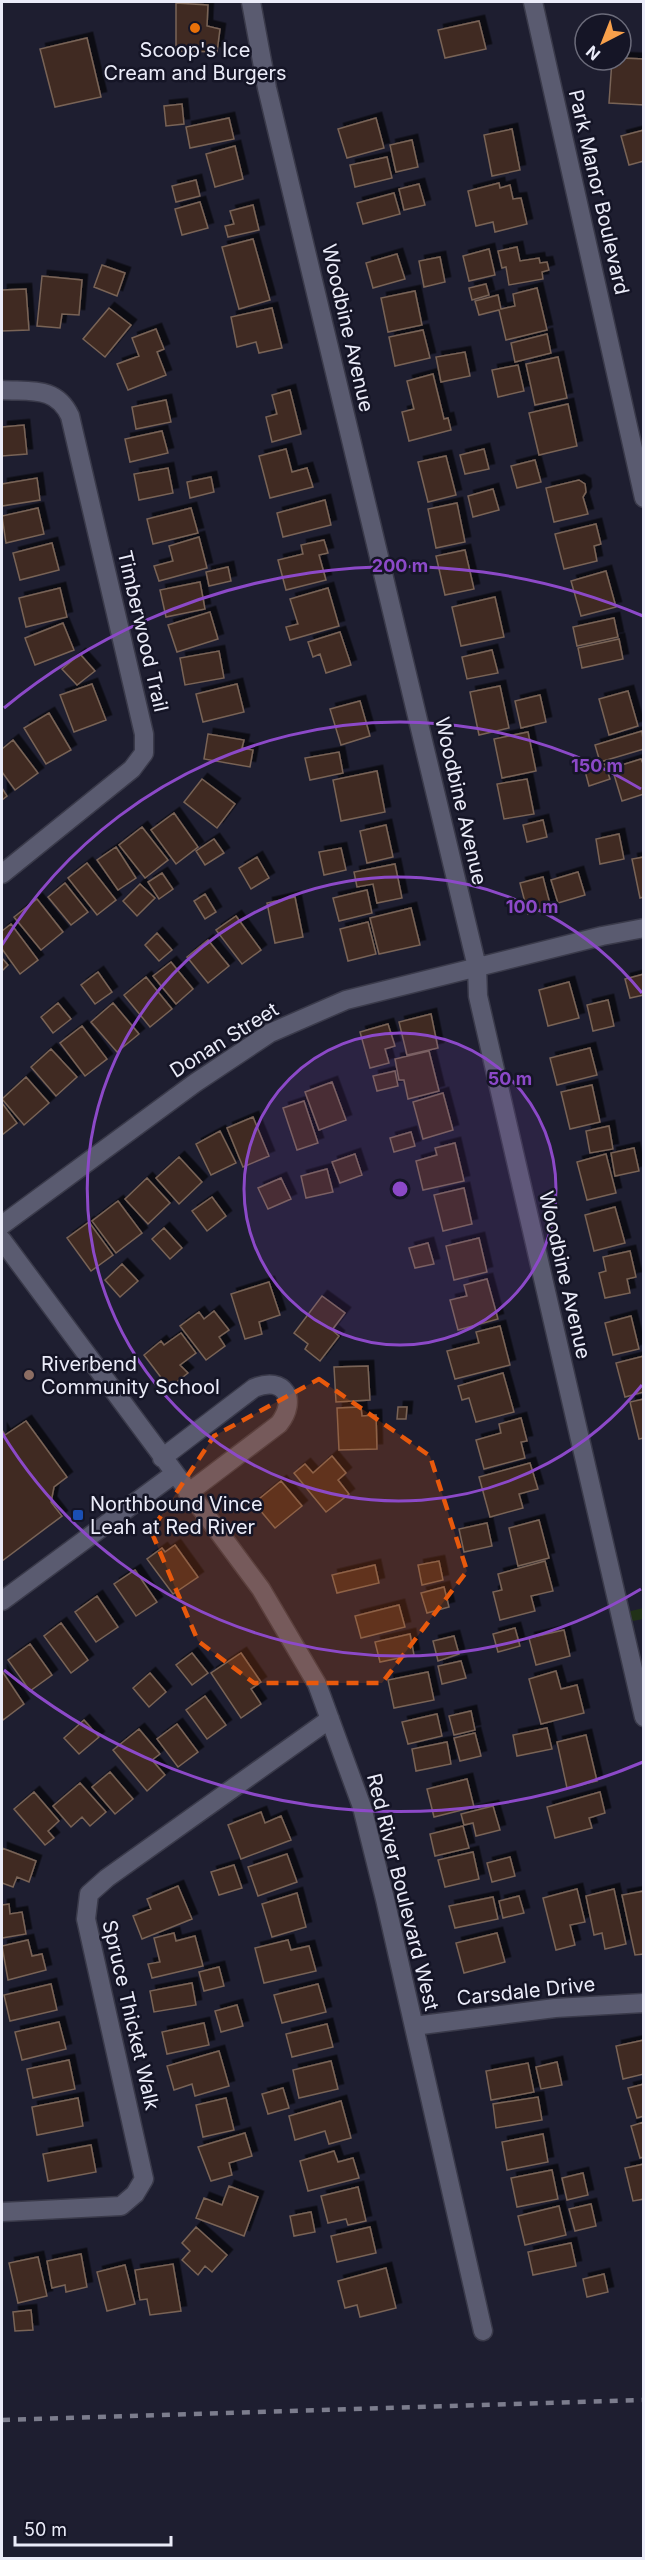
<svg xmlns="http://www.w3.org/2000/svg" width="645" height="2560" font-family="Inter,sans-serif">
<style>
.green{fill:#213118}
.building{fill:#3f2c21;stroke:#796357;stroke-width:1.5;filter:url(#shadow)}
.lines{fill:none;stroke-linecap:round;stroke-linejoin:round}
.street-casing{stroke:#3a3a4a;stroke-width:21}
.street{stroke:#5a5b70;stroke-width:18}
.rail{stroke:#7c7d8d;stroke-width:4.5;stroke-dasharray:8 8;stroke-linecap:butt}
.marked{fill:#e8590c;fill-opacity:0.2;stroke:#e8590c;stroke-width:4.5;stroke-dasharray:12 8;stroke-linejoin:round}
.ring{fill:none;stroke:#8c49c8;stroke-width:3}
.food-dot{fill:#e8710a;stroke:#151526;stroke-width:2}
.education-dot{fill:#8d6e63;stroke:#151526;stroke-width:2}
.transit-dot{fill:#1a4fb4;stroke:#151526;stroke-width:2}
.labels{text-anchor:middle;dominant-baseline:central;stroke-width:5;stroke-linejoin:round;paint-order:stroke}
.poi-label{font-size:20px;fill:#ebecf9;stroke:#151526;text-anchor:start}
.street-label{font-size:20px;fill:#ebecf9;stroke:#151526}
.centre{fill:#8c49c8;stroke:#151526;stroke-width:3}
.ring-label{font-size:18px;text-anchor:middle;font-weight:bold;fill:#8c49c8;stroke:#151526;stroke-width:5;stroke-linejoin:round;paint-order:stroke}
</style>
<defs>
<filter id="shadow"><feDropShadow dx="5.5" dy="-5.5" stdDeviation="0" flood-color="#0009"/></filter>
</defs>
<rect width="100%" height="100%" fill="#1e1e30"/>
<path class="green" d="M643 1608V1619L633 1621 621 1618 631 1611Z"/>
<path class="building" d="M176 3 208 5 207 26 220 29 217 52 176 51Z
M479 21 486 49 445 58 438 30Z
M87 38 101 97 55 107 40 49Z
M621 58 644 59V105L609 103 612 60H621Z
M182 104 184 124 166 126 164 106Z
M229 118 234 139 190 148 186 127Z
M376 118 384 148 347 158 338 129Z
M512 129 520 170 492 176 484 135Z
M644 130V161L629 165 621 136Z
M412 140 418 167 396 172 390 145Z
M235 146 243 179 215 187 206 154Z
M387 157 392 178 355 187 350 165Z
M196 180 200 196 176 202 172 186Z
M499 183 500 188 510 185 513 199 521 198 527 224 495 232 493 222 476 226 468 191Z
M419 184 425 205 404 210 399 189Z
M394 193 400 214 363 224 357 203Z
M200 202 208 228 182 235 175 209Z
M253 205 259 230 228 237 225 226 234 224 230 211Z
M253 239 270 300 239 309 222 247Z
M517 247 520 261 539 258 540 263 547 262 549 270 542 272 543 279 509 285 506 267 502 268 498 251Z
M489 249 495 275 469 281 463 256Z
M397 254 405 279 373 288 366 263Z
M440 257 445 282 424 287 419 261Z
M102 265 125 273 117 296 94 287Z
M42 276 82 280 79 315 62 314 60 328 37 326Z
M486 284 489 295 472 300 469 288Z
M537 288 547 330 506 340 499 310 479 315 475 301 498 295 501 309 515 306 513 294Z
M26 289 29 330 2 331V290Z
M415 291 422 325 388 332 381 298Z
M109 308 131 325 105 357 83 339Z
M272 308 282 348 259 353 256 342 237 347 231 317Z
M156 329 164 349 157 352 166 375 128 390 117 364 139 356 132 338Z
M423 330 430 358 395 366 389 337Z
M547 334 551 353 515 362 511 343Z
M465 352 470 376 441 382 436 357Z
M558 357 567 398 535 405 526 364Z
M518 365 524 391 498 397 492 370Z
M433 374 444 419 448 418 451 430 409 441 402 412 414 409 407 381Z
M290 390 301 434 272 442 266 417 277 414 272 395Z
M166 400 171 422 136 429 132 407Z
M568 404 577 446 539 455 529 413Z
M24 425 27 454 2 456V427Z
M162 431 168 453 130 462 125 439Z
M286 449 292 472 307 468 313 487 270 498 259 456Z
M484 449 489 469 465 474 460 455Z
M446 456 456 495 428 502 418 462Z
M535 460 541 482 517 488 511 466Z
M168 468 173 493 139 500 134 474Z
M211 477 214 492 190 498 187 482Z
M37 478 40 500 2 506V484Z
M579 480 585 484 586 492 583 497 588 514 554 522 546 488Z
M493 489 499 510 473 517 468 496Z
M325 500 331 525 283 537 277 513Z
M457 503 465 542 436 548 428 509Z
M38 508 44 534 6 543 2 516Z
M191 508 198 533 153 544 147 519Z
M596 524 601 544 594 546 597 561 564 569 555 534Z
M199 537 207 568 159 581 154 566 173 561 169 546Z
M324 540 328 553 319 555 326 580 286 590 278 560 303 554 301 545Z
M52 543 59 570 20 580 13 553Z
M465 550 474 589 445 595 436 556Z
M228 567 231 581 209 586 206 572Z
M606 571 616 607 581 616 571 581Z
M200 582 205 609 166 617 160 590Z
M60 588 67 617 26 627 19 598Z
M328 588 339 626 290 640 286 627 298 624 290 599Z
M495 597 504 637 461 646 452 607Z
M210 612 218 639 177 652 168 625Z
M614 618 618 637 577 646 573 627Z
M63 623 74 650 35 665 25 638Z
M340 632 351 665 326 673 320 654 313 657 308 642Z
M619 639 623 659 582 668 578 648Z
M492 650 498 673 467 679 462 657Z
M219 651 224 678 185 685 180 658Z
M80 654 95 671 77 685 62 669Z
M92 684 106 720 74 732 60 695Z
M237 684 244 712 203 722 196 694Z
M500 686 509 728 479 735 470 692Z
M628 691 638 726 609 735 599 699Z
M540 695 546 722 521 728 515 701Z
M360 701 370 736 341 745 330 709Z
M49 713 71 750 46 764 24 728Z
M642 731 644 749 600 762 595 745Z
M528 732 536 771 502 778 494 739Z
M208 734 244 740 242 748 253 750 250 767 204 759Z
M13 740 38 773 15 790 2 772V749Z
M339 752 343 773 310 780 305 758Z
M641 759 644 766V794L622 801 612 768Z
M605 764 610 779 589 786 585 771Z
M377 771 385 812 341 821 333 780Z
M202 779 235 804 217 828 184 802Z
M527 779 534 814 504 819 497 784Z
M2 788 7 796 2 800Z
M174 813 198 847 176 864 151 830Z
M543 820 547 837 527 842 523 825Z
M386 825 393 857 367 863 360 831Z
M142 827 168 860 145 878 119 845Z
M619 834 624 859 600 864 596 839Z
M214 839 224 853 205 865 196 851Z
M116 847 136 878 118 890 97 860Z
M341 848 346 870 324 875 319 852Z
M257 857 269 878 251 889 239 868Z
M644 857V897L640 898 632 859Z
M87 863 116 900 97 915 68 878Z
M395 864 402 898 377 903 373 884 357 887 354 872Z
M578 872 585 895 558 903 551 880Z
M162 873 173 889 159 899 148 882Z
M543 877 551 908 528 914 520 883Z
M65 883 88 912 71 925 48 897Z
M140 884 155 898 137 916 123 901Z
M367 890 372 913 339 921 333 898Z
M205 894 216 912 205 919 194 901Z
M295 897 303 937 275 943 267 903Z
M37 899 63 932 41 950 14 917Z
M411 908 420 945 379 954 370 918Z
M236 916 261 950 242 964 216 930Z
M368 922 376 954 348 961 340 929Z
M11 924 38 960 20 974 2 949V931Z
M157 933 172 950 159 961 145 945Z
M208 940 229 966 208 983 187 957Z
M2 958 8 965 2 971Z
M171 962 193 989 176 1004 153 976Z
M98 972 112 992 95 1004 81 985Z
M644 974V995L630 998 625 979Z
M146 977 172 1009 150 1027 124 995Z
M569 982 579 1018 548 1026 539 990Z
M608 1000 614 1026 593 1031 587 1005Z
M58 1003 71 1019 53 1033 41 1017Z
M113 1003 139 1034 117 1052 91 1022Z
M431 1014 438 1048 407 1055 399 1022Z
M388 1024 395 1046 385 1049 389 1063 370 1068 360 1032Z
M82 1026 107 1059 85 1076 60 1043Z
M590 1048 597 1075 557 1085 550 1058Z
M51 1049 77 1077 56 1096 31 1067Z
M429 1051 439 1091 408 1099 404 1080H399L395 1059Z
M395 1071 398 1086 377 1091 373 1076Z
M26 1077 49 1103 24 1125 2 1099Z
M332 1082 346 1120 319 1130 305 1092Z
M592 1085 600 1122 570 1129 561 1092Z
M443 1093 453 1130 423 1139 413 1102Z
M304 1101 318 1143 297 1150 283 1108Z
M2 1103 17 1123 2 1135Z
M253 1117 269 1156 243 1167 227 1128Z
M609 1126 613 1149 590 1153 586 1131Z
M220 1131 236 1163 211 1175 196 1144Z
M411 1132 415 1146 394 1152 390 1138Z
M455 1143 464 1181 423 1190 416 1161 437 1155 435 1148Z
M634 1148 639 1171 615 1176 611 1153Z
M355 1154 362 1175 340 1183 332 1162Z
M606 1154 616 1193 587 1200 577 1162Z
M179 1157 202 1182 179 1204 156 1178Z
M327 1169 333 1192 306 1198 301 1176Z
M147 1178 170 1203 148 1224 125 1199Z
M281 1178 291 1199 268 1209 258 1188Z
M464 1188 472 1224 443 1231 434 1195Z
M212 1197 226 1216 207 1231 192 1211Z
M118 1201 142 1233 116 1253 92 1221Z
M615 1207 625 1243 594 1251 585 1215Z
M89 1222 113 1255 91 1271 67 1238Z
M164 1228 182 1248 170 1259 152 1239Z
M479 1238 487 1272 454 1280 446 1246Z
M428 1243 434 1264 415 1268 409 1248Z
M630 1251 636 1277 627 1279 630 1293 605 1298 599 1273 606 1271 603 1257Z
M122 1264 138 1281 120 1297 105 1280Z
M487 1279 498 1319 458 1330 450 1300 467 1296 464 1285Z
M269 1282 280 1315 259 1322 262 1334 245 1339 231 1294Z
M322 1296 345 1313 332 1330 339 1336 320 1361 305 1349 308 1344 294 1333Z
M214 1311 229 1330 219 1337 225 1346 206 1360 180 1326 199 1312 204 1319Z
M631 1316 639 1349 613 1355 605 1323Z
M500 1326 510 1365 455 1379 447 1351 479 1343 476 1332Z
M181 1333 196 1353 180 1365 188 1373 169 1388 144 1355 161 1341 164 1345Z
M644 1356V1392L625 1397 616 1363Z
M368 1366 370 1400 336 1402 334 1367Z
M503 1373 514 1412 476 1422 469 1398 462 1400 458 1386Z
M644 1399V1438L639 1439 630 1402Z
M361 1407 362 1416 376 1415 377 1449 339 1450 337 1408Z
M398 1407H407L406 1419H397Z
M521 1418 527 1441 521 1442 525 1458 484 1469 476 1440 501 1433 499 1424Z
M26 1421 67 1477 54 1487 51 1502 62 1516 2 1561V1430L5 1435Z
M332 1456 346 1473 338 1480 349 1494 326 1512 294 1473 305 1464 313 1473Z
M530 1463 538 1489 519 1494 523 1508 490 1517 479 1477Z
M281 1481 302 1506 275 1528 254 1503Z
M539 1520 549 1558 518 1566 509 1528Z
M487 1523 492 1546 464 1552 459 1529Z
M175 1545 198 1577 173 1594 147 1559 162 1548 165 1552Z
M439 1561 443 1580 422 1585 418 1565Z
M545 1561 553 1591 531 1596 535 1611 500 1620 493 1592 502 1590 498 1574Z
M375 1565 379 1583 337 1593 332 1575Z
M135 1570 157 1602 136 1616 114 1584Z
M444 1587 449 1607 427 1613 421 1593Z
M97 1596 118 1627 96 1642 75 1612Z
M399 1605 405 1627 361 1638 355 1616Z
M61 1623 88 1660 71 1673 44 1636Z
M515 1628 520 1646 498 1652 493 1634Z
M564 1630 570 1656 536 1665 529 1638Z
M410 1634 414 1655 380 1662 375 1642Z
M454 1636 459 1654 438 1661 433 1641Z
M30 1644 52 1675 30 1691 8 1660Z
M192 1653 208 1673 192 1685 176 1665Z
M241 1653 261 1682 251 1689 261 1704 241 1718 211 1673Z
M461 1661 466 1678 442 1684 438 1666Z
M2 1671 24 1704 3 1720 2 1717Z
M556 1671 561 1689 577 1685 584 1713 541 1724 529 1679Z
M428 1672 434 1700 394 1708 388 1680Z
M150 1673 166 1692 149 1707 133 1688Z
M205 1696 226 1725 207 1739 186 1710Z
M471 1711 475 1730 454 1735 449 1716Z
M437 1714 442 1736 408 1744 402 1722Z
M84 1720 99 1737 79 1754 64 1738Z
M177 1724 198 1752 178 1767 157 1739Z
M547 1728 552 1749 517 1756 513 1735Z
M139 1729 160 1754 152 1760 165 1775 147 1791 113 1750Z
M475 1733 481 1756 460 1761 454 1738Z
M586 1735 597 1781 567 1788 557 1742Z
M447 1742 451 1764 416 1771 412 1749Z
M110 1772 133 1799 115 1814 92 1787Z
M467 1779 474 1807 434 1817 427 1789Z
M80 1783 106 1812 90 1826 82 1817 71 1827 53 1806Z
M34 1792 59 1821 48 1831 54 1838 45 1845 14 1809Z
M600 1792 605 1813 589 1818 592 1828 555 1838 547 1807Z
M493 1806 500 1830 476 1836 473 1823 464 1825 461 1814Z
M261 1812 265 1823 281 1816 291 1840 241 1859 228 1825Z
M463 1826 469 1848 435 1856 430 1834Z
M2 1848 36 1861 29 1882 17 1877 13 1887 2 1883Z
M473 1852 479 1879 445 1887 438 1860Z
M287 1854 297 1882 258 1896 248 1867Z
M510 1857 515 1876 492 1882 487 1863Z
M234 1865 242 1888 219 1895 211 1872Z
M178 1886 192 1919 142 1939 133 1916 151 1909 147 1899Z
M577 1889 585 1922 570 1925 575 1945 556 1950 543 1898Z
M614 1889 626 1944 605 1949 602 1933 594 1935 586 1896Z
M644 1891V1954L635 1955 622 1895Z
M297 1893 306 1927 272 1937 262 1904Z
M519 1896 524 1913 503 1918 499 1901Z
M493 1897 498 1919 455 1928 449 1906Z
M9 1904 10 1914 22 1912 26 1934 2 1938V1905Z
M174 1933 176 1941 195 1936 203 1966 152 1978 148 1964 160 1962 154 1938Z
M497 1933 505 1962 464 1973 456 1943Z
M28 1940 32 1956 42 1954 46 1970 8 1980 2 1946Z
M288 1940 291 1950 309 1946 316 1971 264 1983 255 1948Z
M219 1967 224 1986 204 1991 199 1972Z
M192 1983 196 2005 154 2012 150 1991Z
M51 1984 57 2010 10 2021 4 1995Z
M318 1984 326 2012 282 2023 274 1995Z
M237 2005 243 2026 221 2032 215 2011Z
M59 2022 66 2049 22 2060 15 2032Z
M204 2023 209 2045 167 2054 162 2032Z
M327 2024 333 2047 292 2057 286 2034Z
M644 2040V2074L623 2079 616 2046Z
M219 2051 229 2086 195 2096 192 2084 174 2090 167 2066Z
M69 2060 75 2089 33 2098 27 2069Z
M331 2061 338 2089 299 2098 293 2070Z
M557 2062 562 2085 541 2089 536 2067Z
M528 2063 534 2092 491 2100 486 2071Z
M644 2084V2116L637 2118 628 2088Z
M283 2088 289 2108 268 2114 262 2094Z
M538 2097 542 2120 496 2128 493 2104Z
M78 2098 83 2126 37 2135 32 2107Z
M226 2098 234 2130 203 2137 196 2105Z
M341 2101 351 2138 329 2144 325 2131 295 2140 289 2116Z
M644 2122V2157L640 2158 631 2126Z
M245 2133 252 2156 229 2163 232 2175 211 2181 198 2147Z
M543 2134 548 2162 507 2170 502 2142Z
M91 2145 96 2172 48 2181 43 2154Z
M334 2151 338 2162 353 2158 359 2178 308 2191 300 2161Z
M644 2164V2199L633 2201 625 2168Z
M552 2170 558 2199 517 2207 511 2178Z
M583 2173 588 2195 567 2200 562 2178Z
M229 2186 258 2197 244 2236 196 2218 204 2198 222 2205Z
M358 2187 366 2221 348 2225 346 2219 328 2223 321 2196Z
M591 2204 596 2226 575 2231 569 2209Z
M559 2206 566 2235 525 2245 518 2216Z
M311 2212 315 2232 294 2236 290 2216Z
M196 2227 227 2255 212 2272 205 2266 198 2275 182 2260 190 2251 182 2243Z
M370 2227 376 2253 337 2262 331 2236Z
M571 2243 576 2266 533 2275 528 2252Z
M81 2254 87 2287 66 2292 65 2285 52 2288 47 2261Z
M38 2257 47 2296 18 2303 9 2263Z
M173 2264 181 2311 150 2315 147 2299 140 2300 135 2270Z
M125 2265 135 2304 107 2311 97 2272Z
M386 2268 396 2308 360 2317 357 2305 345 2308 338 2281Z
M604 2274 608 2292 587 2297 583 2279Z
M31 2310 33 2330 15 2331 13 2312Z"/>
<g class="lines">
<defs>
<path id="street" d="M251 2 267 88 477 967 478 996 644 1717
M533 2 644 498
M2 390C31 392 56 386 70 416L144 734V753L132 769 2 874
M2 1225 195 1083 270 1033 346 1000 602 936 644 928
M2 1240 261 1589 317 1684 362 1807 385 1899 483 2331
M162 1458 254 1388C285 1375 298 1400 279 1424L188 1493
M2 1601 174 1474
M414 2026 555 2008 644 2003
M2 2212 121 2206 135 2194 144 2179 86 1919 89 1894 107 1878 330 1719"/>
</defs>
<use href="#street" class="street-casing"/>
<use href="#street" class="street"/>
<path class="rail" d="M2 2420 644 2400"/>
</g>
<path class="marked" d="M319 1379 430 1456 467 1571 382 1683H254L198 1641 151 1531 214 1436Z"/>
<circle cx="400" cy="1189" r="156" fill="#8c49c8" fill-opacity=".12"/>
<g class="ring">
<circle cx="400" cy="1189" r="156"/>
<path d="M642 1385A312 312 0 1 1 642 993"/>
<path d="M641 1589A467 467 0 0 1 2 1433M2 945A467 467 0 0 1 641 789"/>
<path d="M643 1762A623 623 0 0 1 4 1670M4 708A623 623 0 0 1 643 616"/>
</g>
<circle class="food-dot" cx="195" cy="28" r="6"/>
<circle class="education-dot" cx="29" cy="1375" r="6"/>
<rect class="transit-dot" x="72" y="1509" width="12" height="12" rx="3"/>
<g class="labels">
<g class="poi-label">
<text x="195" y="50" text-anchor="middle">Scoop's Ice<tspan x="195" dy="23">Cream and Burgers</tspan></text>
<text x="41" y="1364">Riverbend<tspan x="41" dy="23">Community School</tspan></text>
<text x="90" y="1504">Northbound Vince<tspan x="90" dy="23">Leah at Red River</tspan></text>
</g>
<g class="street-label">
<text transform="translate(599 192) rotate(77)">Park Manor Boulevard</text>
<text transform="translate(348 328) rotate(77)">Woodbine Avenue</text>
<text transform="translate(143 631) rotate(77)">Timberwood Trail</text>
<text transform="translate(461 801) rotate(77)">Woodbine Avenue</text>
<text transform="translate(224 1040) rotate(-32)">Donan Street</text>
<text transform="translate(565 1275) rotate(77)">Woodbine Avenue</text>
<text transform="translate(403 1892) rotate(76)">Red River Boulevard West</text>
<text transform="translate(526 1991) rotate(-6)">Carsdale Drive</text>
<text transform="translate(131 2015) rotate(77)">Spruce Thicket Walk</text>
</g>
</g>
<circle cx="400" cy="1189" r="9" class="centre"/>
<g class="ring-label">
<text x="400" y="572">200 m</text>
<text x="597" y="772">150 m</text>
<text x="532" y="913">100 m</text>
<text x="510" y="1085">50 m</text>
</g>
<rect width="645" height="2560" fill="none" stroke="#ebecf9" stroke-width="6"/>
<g transform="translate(603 42) rotate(222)"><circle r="28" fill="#151526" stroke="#6b6b7a" stroke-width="1.5"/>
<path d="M0-4.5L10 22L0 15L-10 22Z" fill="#f8a04b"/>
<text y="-9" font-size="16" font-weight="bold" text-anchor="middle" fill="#ebecf9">N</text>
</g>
<path d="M15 2536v9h156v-9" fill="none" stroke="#ebecf9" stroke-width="3"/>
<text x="24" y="2536" font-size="18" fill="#ebecf9" stroke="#151526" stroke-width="4.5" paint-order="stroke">50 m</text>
</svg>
